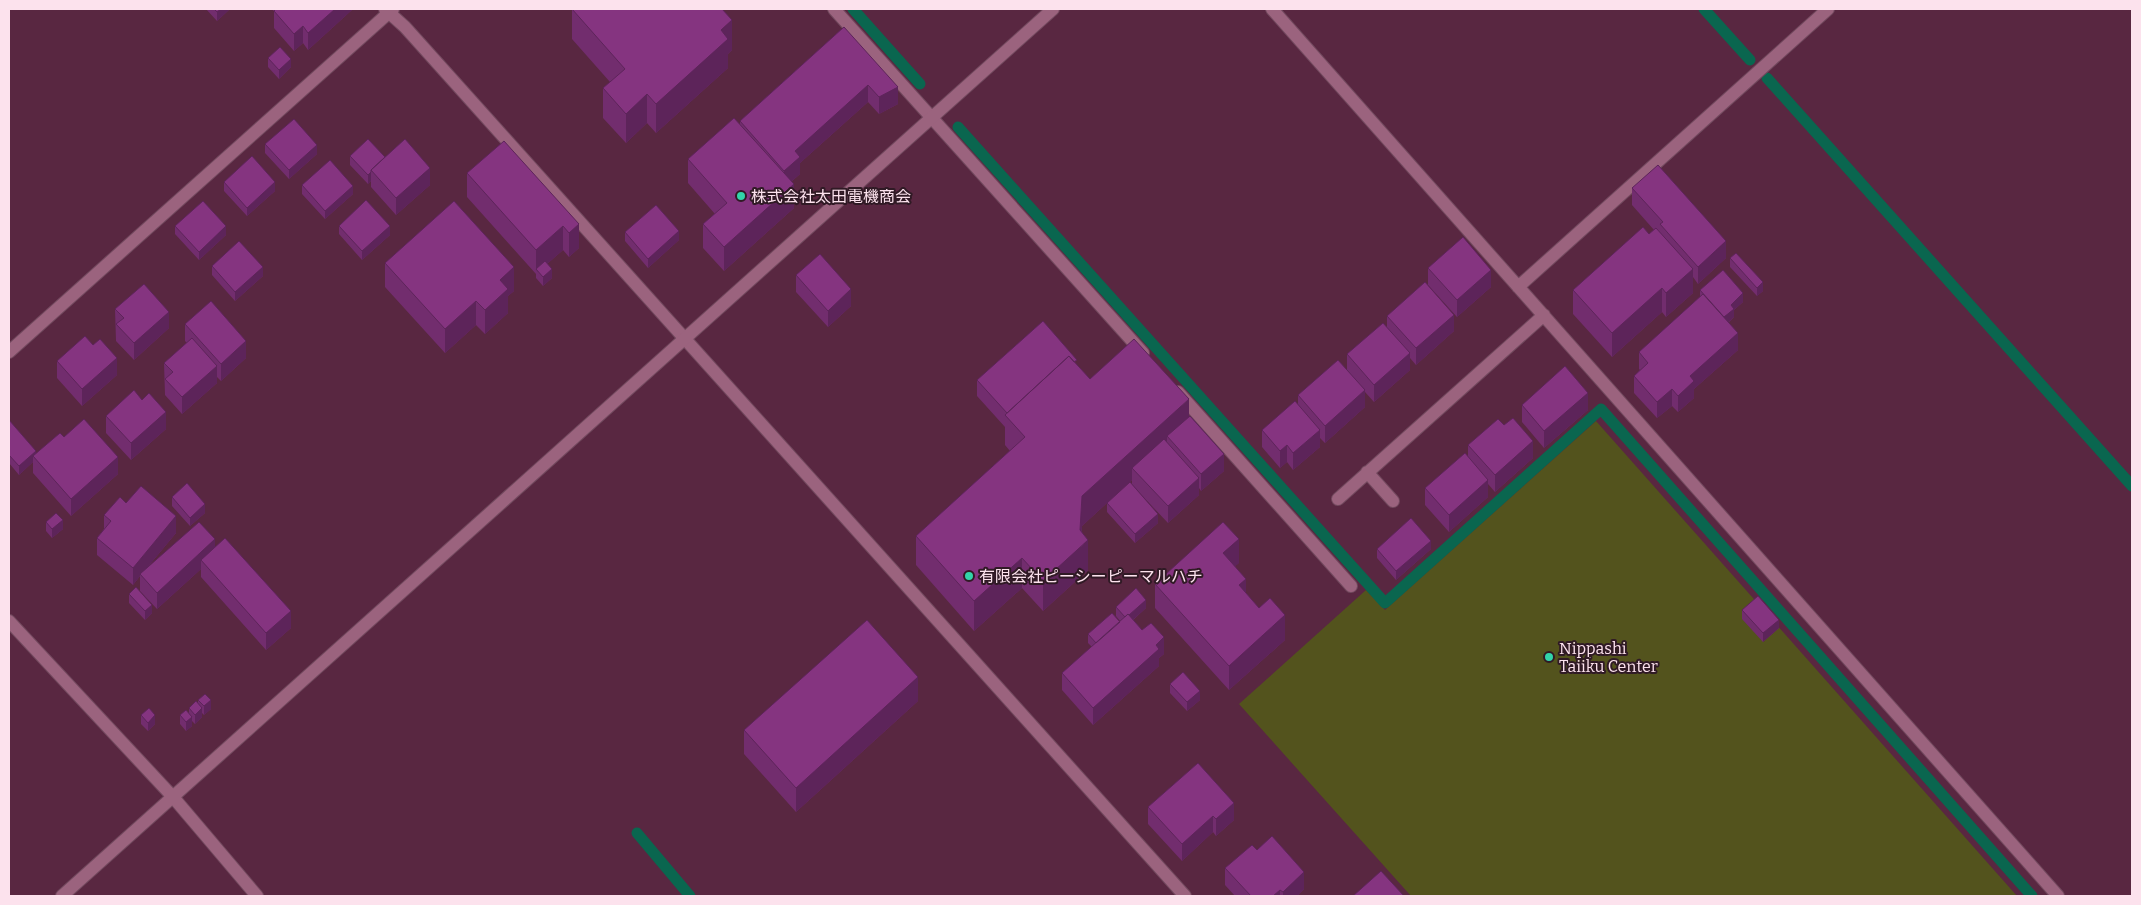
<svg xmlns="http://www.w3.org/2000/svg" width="2141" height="905" font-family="Bitter,'Noto Sans JP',serif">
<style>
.green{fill:#53531d}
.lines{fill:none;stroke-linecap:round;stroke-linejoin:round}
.stream{stroke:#0a664f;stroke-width:11}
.street-casing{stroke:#72495e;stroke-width:14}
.secondary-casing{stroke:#72495e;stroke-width:14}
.street{stroke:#9b637e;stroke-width:12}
.secondary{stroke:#9b637e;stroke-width:12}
.wall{fill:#722d6e}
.shaded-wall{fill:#5d245a}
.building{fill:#853480;stroke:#5d245a}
.poi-dot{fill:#32d4a9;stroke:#301a25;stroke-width:2}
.labels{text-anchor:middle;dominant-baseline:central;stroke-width:4;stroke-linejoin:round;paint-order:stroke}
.poi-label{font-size:16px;fill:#fce2ed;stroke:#301a25;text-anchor:start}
</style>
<rect width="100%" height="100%" fill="#592741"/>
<path class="green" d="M1596 421 2017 896H1411L1239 704 1366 590 1385 610Z"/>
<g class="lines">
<path class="stream" d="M853 9 920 84
M1704 9 1750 60
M1767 78 2132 486
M958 127 1385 603 1601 409 2032 896
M637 833 690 896"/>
<defs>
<path id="street" d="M385 9 405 27 1185 896
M834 9 1143 353
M1272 9 2058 896
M1518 287 1828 9
M9 352 393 9
M1178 392 1351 586
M1367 472 1393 501
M1338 499 1544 315"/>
<path id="secondary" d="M9 621 173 797 257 896
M62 896 1053 9"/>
</defs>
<use href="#street" class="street-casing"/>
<use href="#secondary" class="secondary-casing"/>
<use href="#street" class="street"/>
<use href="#secondary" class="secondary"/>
</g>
<path class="wall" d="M206 9H230L217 21Z
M271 9H353L308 50 303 43 294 51 274 28V11Z
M572 9 732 50 728 54V68L656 133 647 123 626 143 603 118V88L610 82 572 39Z
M844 27 898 104 879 114 868 102 800 163V174L791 182 794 208 724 271 703 248V224L715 214 688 183V159L740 124V121Z
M268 58 291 67 279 79 268 67Z
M265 144 317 154 289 179 265 153Z
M350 156 385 157 430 185 396 215 371 187V181L368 184 350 165Z
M467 173 579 224V248L569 257 563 250 547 264 552 278 543 286 536 278V274L467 197Z
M224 182 275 191 247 216 224 191Z
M302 185 353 194 325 219 302 194Z
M1632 188 1726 258 1698 284 1693 277V293L1666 317 1662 312 1612 357 1573 314V290L1654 230 1632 205Z
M175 226 226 235 199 260 175 234Z
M339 226 390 235 362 260 339 234Z
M625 232 679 240 648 268 625 241Z
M1730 258 1763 291 1757 296 1730 267Z
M385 263 514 291 508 296V313L485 334 476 325 445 353 385 287Z
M212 266 263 276 235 301 212 275Z
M1428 268 1491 287 1457 317 1428 285Z
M796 275 851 306 828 327 796 292Z
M1700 290 1743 302 1734 310V317L1729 322 1738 350 1694 389V398L1678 412 1672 406 1657 418 1634 393V376L1640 370 1639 369V352L1700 297Z
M115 309 169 328 134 360 116 341Z
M1387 316 1454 331 1416 365 1410 358V370L1374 402 1365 392V407L1325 443 1320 438V447L1293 470 1287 462 1280 468 1262 447V430L1298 405V395L1347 370V354L1387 328Z
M185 324 246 358 221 381 217 377V383L182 414 165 395 164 363 187 343 185 341Z
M57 361 117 375 82 406 57 378Z
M1077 365 1090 379 1189 417 1224 471 1201 491 1199 488V495L1168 523 1132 485V480L1082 526V532L1088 570 1043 611 1022 588 974 631 916 565V536L1010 451 1005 445V427L977 396V380Z
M1522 405 1588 410 1544 448 1522 422Z
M106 416 166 429 131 460 106 433Z
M9 420 36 454 64 437 118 474 71 516 33 473V462L19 475 9 463Z
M1468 445 1533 458 1495 492 1488 484V497L1449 532 1425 505V488L1468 458Z
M172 497 205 513 190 526 172 506Z
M126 503 176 533 146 569 215 547 291 628 266 650 201 577V569L157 609 140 591V576L133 585 97 555V538L104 529V515Z
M1107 503 1158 523 1135 543 1107 512Z
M46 522 63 529 52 538 46 531Z
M1377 549H1431L1396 580 1377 558Z
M1239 563 1235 566 1246 593 1285 640 1229 690 1155 608V584Z
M129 594 152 613 145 620 129 603Z
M1116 607 1146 608 1133 620 1164 654 1159 658V666L1093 725 1062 690V673L1092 647 1088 643V634L1120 621 1116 616Z
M1742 610 1779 628 1763 642 1742 619Z
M1170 684 1200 700 1187 711 1170 693Z
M198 700 211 709 204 715 202 713V717L195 724 192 721V726L186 731 180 724V715L189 713V708L198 704Z
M918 701 796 812 744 754V730Z
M141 715 155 724 148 731 141 724Z
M1198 763 1234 820 1216 836 1213 832 1182 861 1148 824V807Z
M1257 850 1304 889 1297 896H1235L1225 885V868Z"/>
<path class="shaded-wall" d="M221 9H230L217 21V12Z
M335 9H353L308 50V33Z
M732 20V50L728 54V68L656 133V104L721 30Z
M303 26V43L294 51V34Z
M291 59V67L279 79V70Z
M868 85V102L800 163V174L784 188V171L795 151Z
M898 87V104L879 114V97Z
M647 94V123L626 143V114Z
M317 145V154L289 179V170Z
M430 168V185L396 215V198Z
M371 172V181L368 184V175Z
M275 182V191L247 216V208Z
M794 184V208L724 271V247Z
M353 186V194L325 219V211Z
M579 224V248L569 257V233Z
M226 226V235L199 260V252Z
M390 226V235L362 260V251Z
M563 226V250L538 272 536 269V250Z
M679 231V240L648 268V259Z
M1726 241V258L1698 284V267Z
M263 267V276L235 301V292Z
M514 267V291L508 296V313L485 334V310L500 280Z
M552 269V278L543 286V277Z
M1693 269V293L1666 317V293Z
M1491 270V287L1457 317V300Z
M1763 282V291L1757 296V288Z
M1662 288V312L1612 357V333Z
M851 289V306L828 327V311Z
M1743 293V302L1734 310V317L1724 326V317L1731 305Z
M476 301V325L445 353V329Z
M169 312V328L134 360V343Z
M1454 315V331L1416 365V348Z
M1738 333V350L1694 389V398L1678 412V396L1690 376Z
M246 341V358L221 381V364Z
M1410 353V370L1374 402V385Z
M117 358V375L82 406V389Z
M217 366V383L182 414V397Z
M1672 389V406L1657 418V402Z
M1365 390V407L1325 443V426Z
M1588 393V410L1544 448V431Z
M1189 399V429L1167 436V449L1132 468V480L1082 526 1081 547 1088 540V570L1043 611V581L1080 530 1082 496Z
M166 412V429L131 460V443Z
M1320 430V447L1293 470V453Z
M1533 441V458L1495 492V475Z
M1287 445V462L1280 468V451Z
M36 451V459L33 456V462L19 475V466Z
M1224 454V471L1201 491V474Z
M118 457V474L71 516V499Z
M1199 478V495L1168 523V506Z
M1488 480V497L1449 532V515Z
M205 504V513L190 526V518Z
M1158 514V523L1135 543V534Z
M176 516V533L141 575 140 574V576L133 585V568Z
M63 520V529L52 538V529Z
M215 539V556L201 560V569L157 609V593Z
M1239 539V563L1223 577V553Z
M1431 541V549L1396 580V571Z
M1022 558V588L974 631V601Z
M1246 579V603L1239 585Z
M1146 600V608L1126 626V618Z
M152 605V613L145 620V611Z
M291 611V628L266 650V633Z
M1285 615V640L1229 690V666Z
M1779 620V628L1763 642V633Z
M1164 637V654L1159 658V666L1093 725V708Z
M918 677V701L796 812V788Z
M1200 691V700L1187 711V702Z
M211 700V709L204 715V706Z
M202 708V717L195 724V715Z
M155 715V724L148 731V723Z
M192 717V726L186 731V722Z
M1234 803V820L1216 836V819Z
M1213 816V832L1182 861V844Z
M1304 872V889L1297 896H1283V892Z
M1280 890V896H1273Z"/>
<path class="building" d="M214 9H221L217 12Z
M276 9H335L308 33 303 26 294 34 274 11Z
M572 9H722L732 20 721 30 728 39 656 104 647 94 626 114 603 88 625 69Z
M844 27 898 87 879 97 868 85 795 151 800 157 784 171 740 121Z
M280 47 291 59 279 70 268 58Z
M734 118 794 184 724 247 703 224 727 203 688 159Z
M294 119 317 145 289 170 265 144Z
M368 139 385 157 371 170V172L368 175 350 156Z
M405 139 430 168 396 198 371 170Z
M504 141 579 224 569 233 563 226 536 250 467 173Z
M252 156 275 182 247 208 224 182Z
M330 160 353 186 325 211 302 185Z
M1658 165 1726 241 1698 267 1660 224 1663 222 1632 188Z
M366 200 390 226 362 251 339 226Z
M203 201 226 226 199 252 175 226Z
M454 201 514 267 500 280 508 289 485 310 476 301 445 329 385 263Z
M656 205 679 231 648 259 625 232Z
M1643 227 1649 234 1656 228 1693 269 1666 293 1662 288 1612 333 1573 290Z
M1463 237 1491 270 1457 300 1428 268Z
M239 241 263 267 235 292 212 266Z
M1736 253 1763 282 1757 288 1730 258Z
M820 254 851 289 828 311 796 275Z
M545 261 552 269 543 277 536 269Z
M1723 270 1743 293 1731 305 1734 309 1724 317 1700 290Z
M1425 282 1454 315 1416 348 1387 316Z
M144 284 169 312 134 343 116 324 124 318 115 309Z
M1703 294 1738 333 1690 376 1694 381 1678 396 1672 389 1657 402 1634 376 1648 363 1639 352Z
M211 301 246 341 221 364 185 324Z
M1043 321 1077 360 1074 362 1069 356 1007 413 977 380Z
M1383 323 1410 353 1374 385 1347 354Z
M85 336 93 345 100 339 117 358 82 389 57 361Z
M192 338 217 366 182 397 165 379 173 372 164 363Z
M1134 339 1189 399 1082 496 1080 530 1088 540 1043 581 1022 558 974 601 916 536 1025 437 1005 415 1069 356 1090 379Z
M1338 360 1365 390 1325 426 1298 395Z
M1565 366 1588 393 1544 431 1522 405Z
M134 390 142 400 149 393 166 412 131 443 106 416Z
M1295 401 1320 430 1293 453 1287 445 1280 451 1262 430Z
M1190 416 1224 454 1201 474 1167 436Z
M1513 418 1533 441 1495 475 1468 445 1498 419 1504 425Z
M84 419 118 457 71 499 33 456 60 433 64 437Z
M9 420 36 451 19 466 9 455Z
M1164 439 1199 478 1168 506 1132 468Z
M1465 453 1488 480 1449 515 1425 488Z
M1130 482 1158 514 1135 534 1107 503Z
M187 483 205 504 190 518 172 497Z
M141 486 176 516 133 568 97 538 111 521 104 515 120 497 126 503Z
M56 513 63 520 52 529 46 522Z
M1411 518 1431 541 1396 571 1377 549Z
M199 522 215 539 157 593 140 574Z
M1223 522 1239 539 1223 553 1246 579 1239 585 1259 608 1270 598 1285 615 1229 666 1155 584Z
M225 538 291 611 266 633 201 560Z
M136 587 152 605 145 611 129 594Z
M1136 588 1146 600 1129 615 1128 614 1125 617 1116 607Z
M1758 596 1779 620 1763 633 1742 610Z
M1112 613 1120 622 1096 643 1088 634Z
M1128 614 1142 630 1151 623 1164 637 1156 645 1159 649 1093 708 1062 673Z
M867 620 918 677 796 788 744 730Z
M1183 672 1200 691 1187 702 1170 684Z
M205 694 211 700 204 706 198 700Z
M196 701 202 708 195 715 189 708Z
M149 708 155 715 148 723 141 715Z
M186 710 192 717 186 722 180 715Z
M1198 763 1234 803 1216 819 1213 816 1182 844 1148 807Z
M1272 836 1304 872 1283 892 1280 890 1273 896H1251L1225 868 1252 845 1257 850Z
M1381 871 1404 896H1353Z"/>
<g class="poi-dot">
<circle cx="741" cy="196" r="5"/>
<circle cx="969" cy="576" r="5"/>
<circle cx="1549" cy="657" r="5"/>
</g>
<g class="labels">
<g class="poi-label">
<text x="751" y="196">株式会社太田電機商会</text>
<text x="979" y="576">有限会社ピーシーピーマルハチ</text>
<text x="1559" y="648">Nippashi<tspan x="1559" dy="18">Taiiku Center</tspan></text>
</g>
</g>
<rect width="2141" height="905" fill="none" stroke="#fce2ed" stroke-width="20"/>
</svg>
